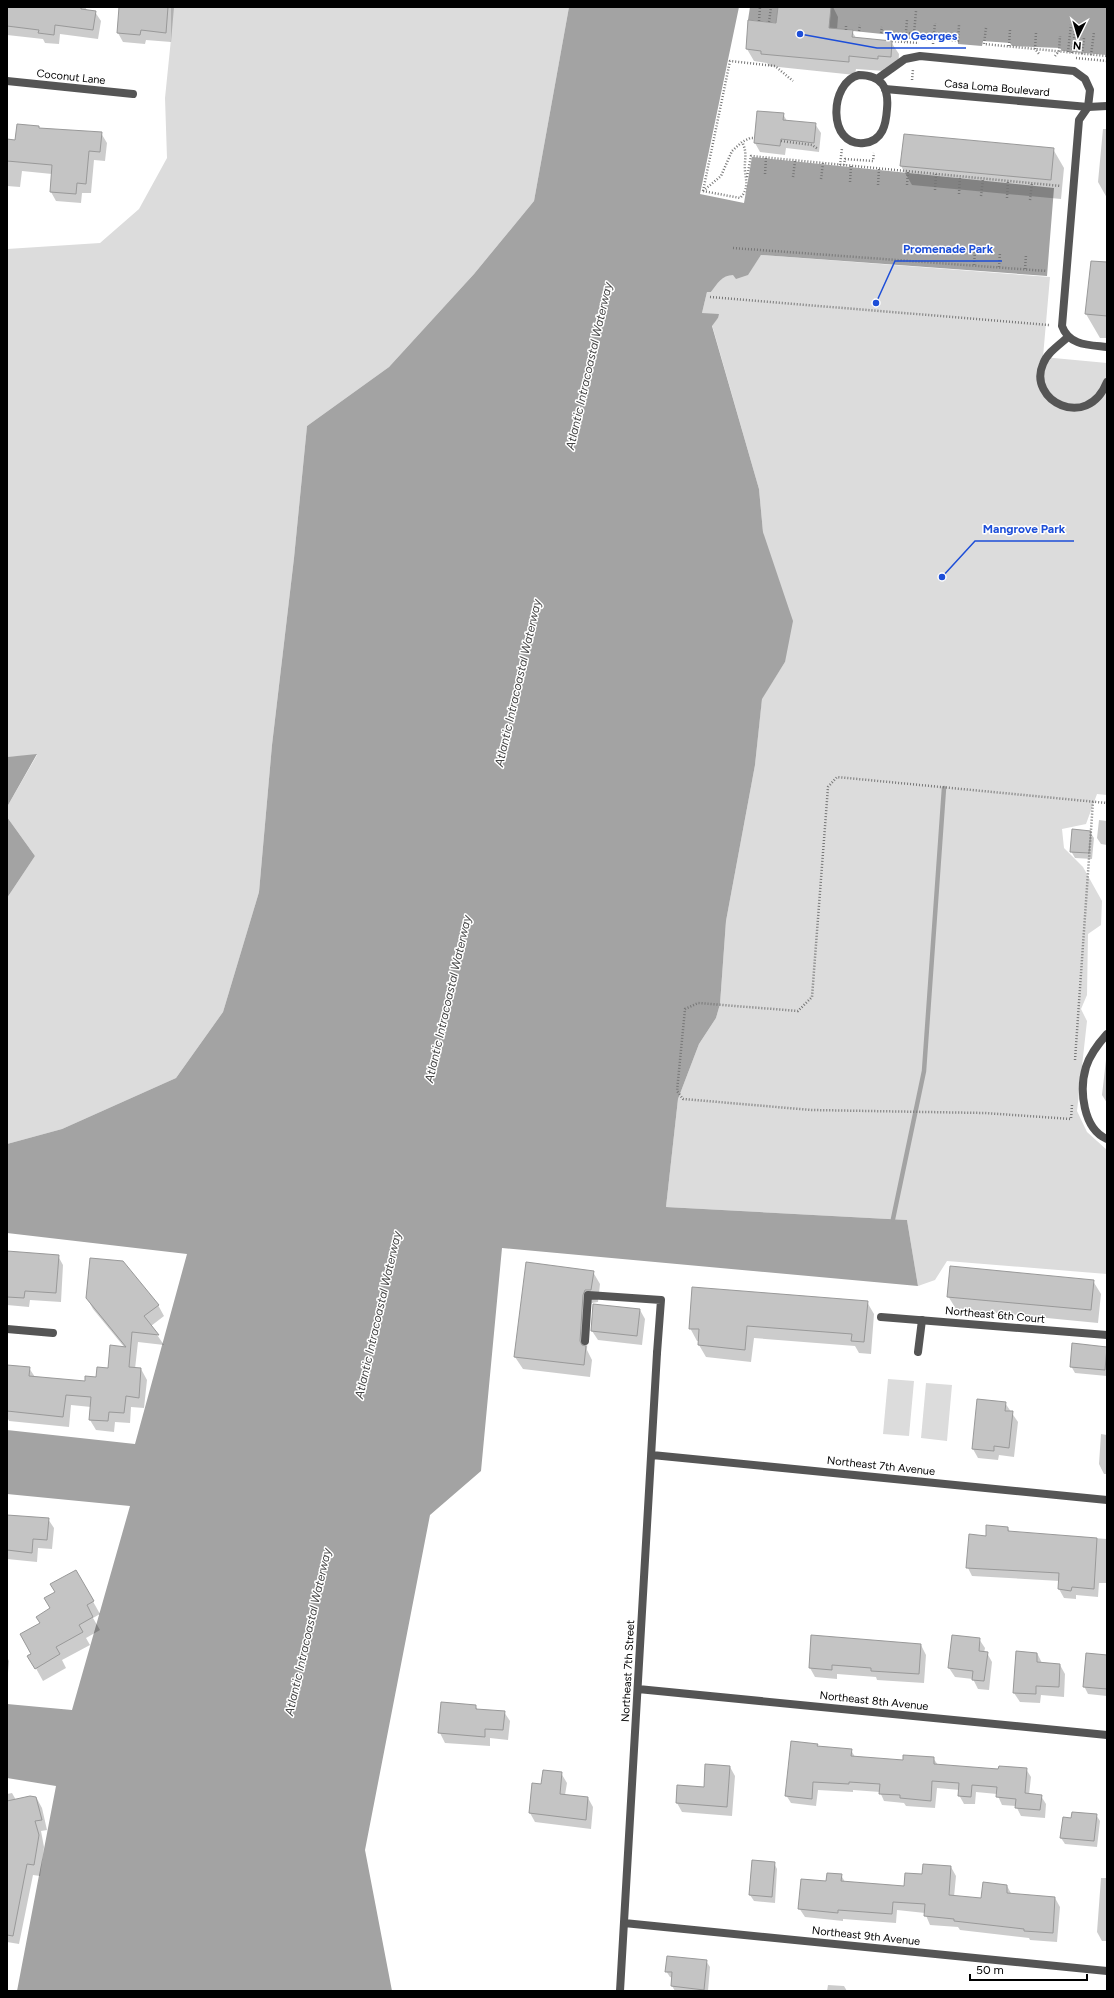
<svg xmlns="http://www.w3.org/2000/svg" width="1114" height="1998" font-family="Figtree,sans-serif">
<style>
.green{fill:#dcdcdc}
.water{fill:#a3a3a3}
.shadow{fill:#0003}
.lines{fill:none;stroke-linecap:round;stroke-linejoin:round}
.stream{stroke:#a3a3a3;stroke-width:4.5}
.building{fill:#c4c4c4;stroke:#999}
.path{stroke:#777;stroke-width:2.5;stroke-dasharray:1 2;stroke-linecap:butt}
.lane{stroke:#555;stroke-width:8}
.street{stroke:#555;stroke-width:8}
.labels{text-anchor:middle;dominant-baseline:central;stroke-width:3;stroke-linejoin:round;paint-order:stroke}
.street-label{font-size:11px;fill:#000;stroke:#fff}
.water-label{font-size:12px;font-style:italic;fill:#444;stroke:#fff}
.leader{fill:none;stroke:#1d4ed8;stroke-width:1.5}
.callout-dot{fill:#1d4ed8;stroke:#fff;stroke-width:1.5}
.callout-label{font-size:12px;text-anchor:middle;font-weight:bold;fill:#1d4ed8;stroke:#fff;stroke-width:3;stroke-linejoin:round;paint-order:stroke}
</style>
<rect width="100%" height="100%" fill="#fff"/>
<path class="green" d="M171 7H569L534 201 474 274 389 367 307 426 294 558 272 745 259 892 223 1012 176 1078 62 1129 7 1144V898L35 856 7 817V807L37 755 7 757V249L100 243 139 209 167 158 165 98 171 39Z
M761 255 1050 277 1043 357 1107 363V795L1097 794 1086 824 1062 829 1064 848 1083 867 1102 901 1101 925 1088 934 1087 995 1081 1009 1087 1021 1077 1111 1087 1132 1107 1150V1274L947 1261 935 1280 918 1286 907 1220 666 1207 678 1099 699 1044 716 1018 720 1004 726 921 755 765 762 698 785 662 763 532 759 489 712 325 718 318 702 313 707 292H711L718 281 727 275H733L752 268Z
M888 1379 914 1381 909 1436 883 1434Z
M926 1383 952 1385 947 1441 921 1438Z"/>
<path class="water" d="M569 7H739L700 194 744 203 752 157 1054 188 1047 276 761 255 748 275 736 279 733 275C722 275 717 284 711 292H707L702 313 719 314 718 318 712 326 759 489 763 532 793 621 785 662 762 699 755 765 726 921 720 1004 716 1018 699 1044 678 1099 666 1207 907 1220 918 1286 502 1248 481 1471 430 1515 365 1850 392 1991H17L56 1786 7 1778V1704L72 1710 130 1506 7 1494V1430L135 1444 187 1254 7 1233V1144L62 1129 176 1078 223 1012 259 892 272 745 294 558 307 426 389 367 474 274 534 201Z
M750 7H1107V55L1062 51 1060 48 1012 46 1010 43 983 41 982 46 958 44V38L932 36 931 41 892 37V35L748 20Z
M37 754 7 807V757Z
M7 817 35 856 7 898Z"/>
<path class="shadow" d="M7 7H85L87 10 95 12 101 21 98 39 60 34 59 44 45 43 43 39 7 35Z
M120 7H174L171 42 146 40 145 44 123 42 118 33Z
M779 7H833L838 17 837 30 852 31 856 38 891 42 899 54 898 69 885 68 884 71 856 69 855 75 769 66 767 63 754 61 747 49 777 24Z
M783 114 787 121 815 124 821 133 819 152 786 148 785 155 760 152 755 143Z
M39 127V129L101 133 107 143 105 161 94 160 91 193H82L81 203 56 201 51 192 52 174 22 171 20 187 7 186V140L16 141Z
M1103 129H1107V198L1098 182Z
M904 135 1053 149 1064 168 1061 199 912 185 901 166Z
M1092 262 1107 263V338H1100L1086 314Z
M1099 820 1107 821V845L1101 844 1097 838Z
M1090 832 1094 838 1092 859 1075 858 1071 851Z
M1107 1051V1103L1102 1095Z
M7 1252 58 1256 63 1265 61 1302 30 1300 29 1307 7 1305Z
M593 1272 600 1284 598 1302 592 1303 589 1308 587 1350 592 1360 590 1377 523 1369 515 1357Z
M1093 1281 1101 1294 1098 1323 956 1309 948 1296Z
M87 1298 158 1305 164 1316 151 1326 164 1345 138 1342 135 1369H141L147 1380 144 1408 131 1407 130 1423 115 1422 114 1432 96 1430 90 1420 91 1407 71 1405 69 1427 9 1421 7 1417V1366L29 1368 35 1377 86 1382 97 1378 108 1369 125 1348 93 1309Z
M867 1302 874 1314 871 1354 859 1353 855 1346 754 1338 751 1362 706 1357 699 1345V1341H697L690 1328Z
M640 1310 645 1319 642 1345 598 1340 592 1331Z
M1073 1344 1107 1348V1376L1075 1373 1071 1366Z
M1005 1403 1018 1422 1014 1457 999 1455 998 1460 978 1458 973 1449Z
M1101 1434 1107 1435V1474H1104L1099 1464Z
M7 1516 48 1519 54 1528 52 1549 38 1548 37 1562 7 1559Z
M1008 1528 1010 1532 1107 1539V1583H1099L1098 1597 1076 1595V1599L1064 1598 1059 1589 1060 1581 972 1576 968 1568 987 1537Z
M76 1571 100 1614 93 1618 100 1630 86 1638 90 1645 62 1660 66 1668 43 1681 28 1654 33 1655 41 1623 52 1609 56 1592Z
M979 1639 985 1648 984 1653H987L992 1662 989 1690 978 1689 973 1679 955 1677 949 1668Z
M921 1645 926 1655 924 1683 877 1680 876 1677 837 1674V1679L815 1677 810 1668Z
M1037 1653 1042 1663 1060 1665 1065 1674 1064 1697 1041 1695 1040 1703 1020 1702 1014 1693Z
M1107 1656V1696L1088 1694 1084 1686Z
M7 1657 9 1661 7 1685Z
M475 1706 478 1710 504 1712 510 1721 508 1740 490 1738V1746L445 1743 440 1733Z
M817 1745 818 1747 851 1750 855 1757 904 1761 933 1758 938 1765 999 1770 1026 1769 1031 1777 1029 1795 1041 1796 1046 1804 1045 1818 1021 1816 1016 1806 1002 1805 997 1794 976 1792 975 1804H964L959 1795 960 1790 937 1788 935 1808 906 1806 904 1803 884 1801 880 1792 853 1790V1792L818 1790 816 1806 791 1803 786 1795Z
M730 1767 735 1776 732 1816 682 1812 677 1803 704 1788Z
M561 1773 567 1783 565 1795 588 1798 593 1807 591 1829 535 1822 530 1813 542 1785Z
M12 1793 16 1800 36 1797 42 1808 47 1830 41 1831 44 1847 40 1876 33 1875 19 1944 7 1942V1794Z
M1096 1815 1100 1821 1097 1847 1065 1844 1061 1838 1072 1819Z
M774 1863 777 1869 775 1903 754 1901 750 1895Z
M951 1867 956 1876 954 1897 982 1900 1007 1886 1012 1895 1055 1898 1060 1907 1057 1942 1030 1940 1029 1938 960 1930 958 1927 930 1925 925 1913 897 1910 896 1923 843 1919V1921L805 1917 799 1908 827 1883 841 1875 845 1882 905 1887 923 1875Z
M1101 1878H1107V1941H1102L1097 1932Z
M706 1961 710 1967 708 1991H675L672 1986 673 1978 670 1977 666 1971Z
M828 1985 844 1986 847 1991H827Z
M877 1990 890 1991H877Z"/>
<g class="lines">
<path class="stream" d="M893 1219 924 1071 944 788"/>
</g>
<path class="building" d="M7 7H81V9L96 11 93 30 55 25 54 35 38 33 39 30 7 26Z
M119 7H168L166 33 141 30 140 35 117 33Z
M778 7H831L829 28 853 30 852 37 892 41 891 57 878 56V59L849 56V62L761 54V51L746 49 748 20 776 23Z
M757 111 784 113 783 120 816 123 814 143 781 139 780 146 754 143Z
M17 124 39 126V128L102 132 100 152 89 151 86 184 77 183 76 194 50 192 52 165 7 161V139L15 140Z
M904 134 1054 148 1051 180 900 166Z
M1091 261 1107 262V316L1085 314Z
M1072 829 1091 831 1089 853 1070 852Z
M7 1251 59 1255 56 1293 25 1291 24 1298 7 1297Z
M90 1258 123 1261 159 1305 144 1316 159 1335 132 1332 129 1367 141 1368 139 1398 126 1396 124 1413 109 1412 108 1421 89 1420 91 1397 66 1395 63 1417 7 1411V1365L30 1367 29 1376 85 1381V1376L96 1377 97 1367 108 1368 110 1345 126 1347 86 1298Z
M526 1262 594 1271 591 1290H585L583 1295 580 1341 582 1345 586 1346 584 1365 514 1357Z
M950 1266 1094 1280 1091 1310 947 1297Z
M692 1287 868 1301 864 1342 851 1341 852 1334 747 1326 745 1350 698 1345 699 1329H689Z
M593 1304 640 1309 637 1336 591 1331Z
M1072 1343 1107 1347 1105 1370 1070 1367Z
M977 1399 1006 1402 1005 1411H1013L1009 1448 994 1446V1451L972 1449Z
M7 1515 49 1518 47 1540 33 1539 32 1553 7 1550Z
M986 1525 1008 1527V1531L1097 1538 1094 1589 1072 1587 1071 1591 1058 1589 1059 1573 966 1568 969 1534 986 1536Z
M76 1570 94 1601 87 1605 93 1617 79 1625 83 1632 56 1647 60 1654 35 1669 27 1656 31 1654 20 1634 40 1623 36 1617 50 1608 44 1598 55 1592 50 1584Z
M811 1635 921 1644 919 1674 871 1671V1668L832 1665V1670L809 1668Z
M952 1635 980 1638 979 1651 988 1652 984 1681 972 1680 973 1671 948 1668Z
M1016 1651 1037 1653V1662L1060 1664 1059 1687 1036 1686V1694L1013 1693Z
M1086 1653 1107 1655V1689L1083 1687Z
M441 1702 476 1705V1709L505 1711 503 1730 485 1729V1737L438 1733Z
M791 1741 818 1744 817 1746 852 1749 851 1756 903 1760V1755L934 1757V1764L998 1769 999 1766 1027 1768 1025 1793 1042 1795 1040 1810 1015 1808 1016 1799 996 1797 997 1787 972 1785 971 1797 958 1796 959 1783 932 1781 931 1801 900 1798V1795L879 1794 880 1784 849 1782V1784L813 1782 812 1799 785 1796Z
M705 1764 730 1766 727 1807 676 1803 677 1785 704 1787Z
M543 1770 562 1772 560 1794 588 1797 586 1820 529 1813 532 1783 541 1784Z
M30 1796 36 1797 42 1820 35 1821 39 1835 34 1865 27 1864 13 1936 7 1935V1801Z
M1072 1812 1097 1814 1094 1841 1060 1838 1063 1817 1071 1818Z
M752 1860 775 1862 772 1897 749 1895Z
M923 1864 951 1866 949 1895 981 1898 983 1882 1007 1885V1893L1055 1897 1053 1933 1024 1931V1929L954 1921V1919L924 1916 925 1904 893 1902 892 1914 838 1910V1913L798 1909 801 1879 826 1881 827 1873 842 1874 841 1881 904 1886 905 1873 922 1874Z
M667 1956 707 1960 704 1990 671 1986 672 1972H665Z"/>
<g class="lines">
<path class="path" d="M759 21 760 7
M769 22 771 7
M986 28 984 44 1107 56
M846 30V25
M859 31 860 25
M881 33 882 27
M906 33 914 34 916 11
M1036 33 1035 49 1040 55
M934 38 958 41 959 25
M892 41 919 43
M905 42 907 20
M933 44 935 23
M1009 46 1010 30
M1068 52 1071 25
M1072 53 1075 31
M1082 54 1084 38
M1091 55 1094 32
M1055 56 1059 51 1060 36
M1076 58 1107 61
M912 80 913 69
M781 141 812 145 818 149
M840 165 842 148
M844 165 845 159 873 161 874 153
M765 174 766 158
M747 177 751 156 1061 186
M793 177 795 161
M821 179 823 163
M850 182 851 166
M878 185 879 169
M907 185 908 171
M935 190 936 174
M703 191 730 61 775 66 793 81
M703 191 740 198C749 189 746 180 745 171 744 160 748 153 742 142
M703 191 721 176 732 151 742 142 750 138H754
M959 194 960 176
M981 196 983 179
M1007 198 1008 181
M1030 200 1032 183
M733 248 1047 271
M974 265 975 251
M999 267 1000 252
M1025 269 1026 255
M710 297 1049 325
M1075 1060 1093 801
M1072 1105 1071 1119 985 1113 812 1110 683 1099 677 1091 685 1009 698 1003 798 1011 812 997 828 787 837 777 1107 803"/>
<path class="lane" d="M859 75C882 75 889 88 887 109 886 124 883 141 864 143 827 147 829 82 859 75Z
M877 79 905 59 920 56 1074 71 1085 79 1090 90 1088 107 1079 120 1062 326C1069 346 1090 345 1107 347
M1068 337C1059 345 1047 353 1043 364 1027 400 1087 432 1107 382
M1107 1034C1098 1044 1090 1054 1086 1067 1079 1090 1083 1129 1107 1139
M585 1341 588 1295 661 1300 657 1353
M918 1352 922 1320"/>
<path class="street" d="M7 81 133 94
M885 89 1088 107 1107 106
M881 1317 1107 1335
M7 1329 53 1333
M652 1455 1107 1500
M638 1689 1107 1735
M624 1923 1107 1971
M620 1991 657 1353"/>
</g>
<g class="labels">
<g class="street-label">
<text transform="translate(71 77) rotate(6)">Coconut Lane</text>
<text transform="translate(997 88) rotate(5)">Casa Loma Boulevard</text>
<text transform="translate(995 1315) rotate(5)">Northeast 6th Court</text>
<text transform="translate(881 1466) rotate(6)">Northeast 7th Avenue</text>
<text transform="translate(628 1671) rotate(-87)">Northeast 7th Street</text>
<text transform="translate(874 1701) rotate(6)">Northeast 8th Avenue</text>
<text transform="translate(866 1936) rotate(6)">Northeast 9th Avenue</text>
</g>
<g class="water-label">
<text transform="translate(589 366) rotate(-77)">Atlantic Intracoastal Waterway</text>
<text transform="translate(518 683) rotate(-77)">Atlantic Intracoastal Waterway</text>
<text transform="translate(448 999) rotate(-77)">Atlantic Intracoastal Waterway</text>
<text transform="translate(378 1315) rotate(-77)">Atlantic Intracoastal Waterway</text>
<text transform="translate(308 1632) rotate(-77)">Atlantic Intracoastal Waterway</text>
</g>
</g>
<path class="leader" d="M800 34L877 48H966M876 303L895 261H1002M942 577L975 541H1074"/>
<g class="callout-dot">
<circle cx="800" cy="34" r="4"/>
<circle cx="876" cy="303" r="4"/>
<circle cx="942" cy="577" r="4"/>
</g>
<g class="callout-label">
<text x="921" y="40">Two Georges</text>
<text x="948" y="253">Promenade Park</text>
<text x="1024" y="533">Mangrove Park</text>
</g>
<rect width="1114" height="1998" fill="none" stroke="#000000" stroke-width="16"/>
<g transform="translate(1078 36) rotate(185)" stroke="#ffffff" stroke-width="3" paint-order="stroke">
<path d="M0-3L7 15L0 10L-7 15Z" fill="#000000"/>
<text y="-6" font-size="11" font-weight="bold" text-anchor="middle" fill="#000000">N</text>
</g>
<path d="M970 1974v6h117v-6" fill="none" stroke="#000000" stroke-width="2"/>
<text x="976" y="1974" font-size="12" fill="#000000" stroke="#ffffff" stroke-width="3" paint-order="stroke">50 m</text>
</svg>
